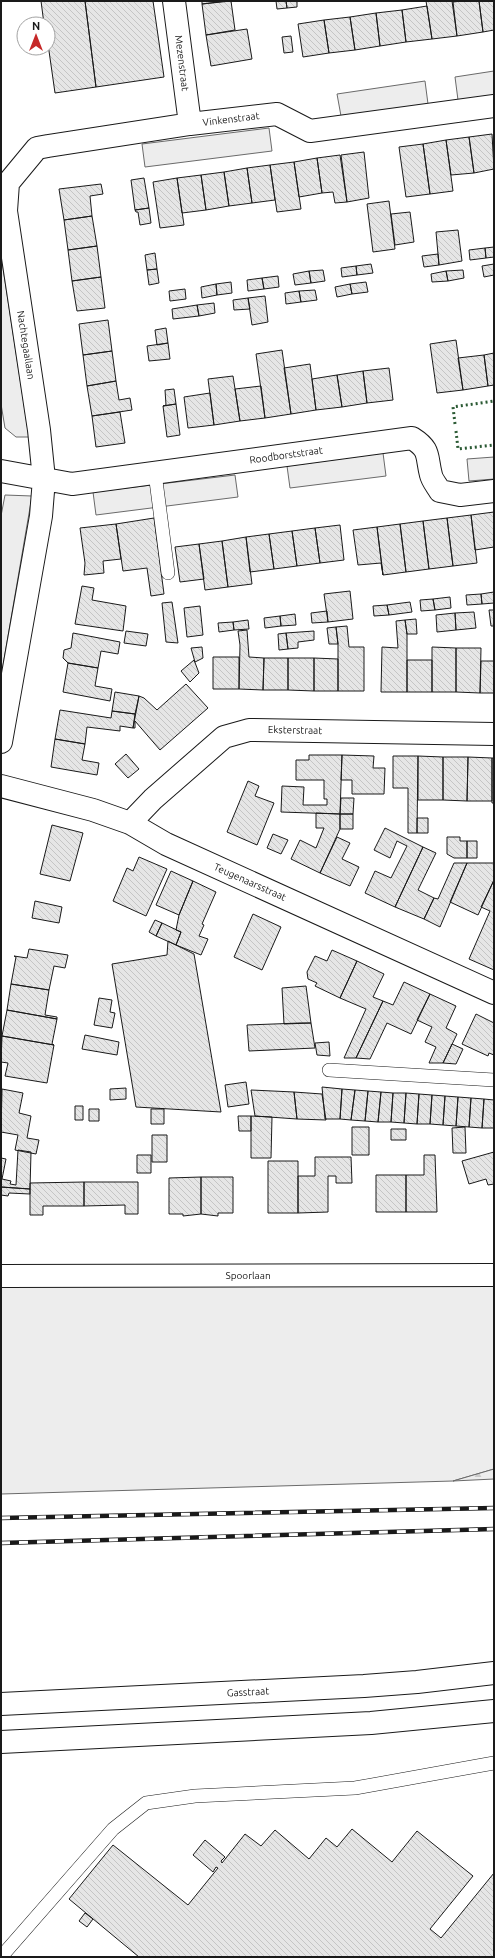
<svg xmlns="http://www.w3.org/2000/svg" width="495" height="1958" font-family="Ubuntu,sans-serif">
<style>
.built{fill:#ededed;stroke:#6a6a6a}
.forest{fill:url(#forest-firs);stroke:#6a6a6a}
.building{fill:url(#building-back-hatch);stroke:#1a1a1a}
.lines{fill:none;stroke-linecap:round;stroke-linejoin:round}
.service-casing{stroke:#1a1a1a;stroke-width:14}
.minor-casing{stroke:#1a1a1a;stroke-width:24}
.tertiary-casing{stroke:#1a1a1a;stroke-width:24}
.service{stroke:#fff;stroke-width:13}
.minor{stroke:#fff;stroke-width:22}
.tertiary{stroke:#fff;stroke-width:22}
.rail-casing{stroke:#1a1a1a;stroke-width:4.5}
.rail{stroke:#fff;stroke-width:3;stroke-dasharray:9;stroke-linecap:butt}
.hedge{stroke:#2b5a34;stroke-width:3;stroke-dasharray:2 3;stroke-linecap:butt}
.labels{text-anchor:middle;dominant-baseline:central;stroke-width:3;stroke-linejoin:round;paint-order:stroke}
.street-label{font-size:10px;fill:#1a1a1a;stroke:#fff}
</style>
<defs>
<pattern id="forest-firs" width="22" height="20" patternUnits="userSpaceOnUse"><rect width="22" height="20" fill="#ededed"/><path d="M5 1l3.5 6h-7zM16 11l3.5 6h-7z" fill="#cbcbcb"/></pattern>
<pattern id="building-back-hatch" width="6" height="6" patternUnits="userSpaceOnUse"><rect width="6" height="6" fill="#e6e6e6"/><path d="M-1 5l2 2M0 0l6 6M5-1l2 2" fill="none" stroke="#c5c5c5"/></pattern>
</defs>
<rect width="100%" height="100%" fill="#fff"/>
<path class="built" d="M494 71V95L458 100 455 77Z
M425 81 428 104 341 116 337 94Z
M269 128 272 151 145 167 142 144Z
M1 255 29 437H16L5 428 1 404Z
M383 453 386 476 290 488 287 466Z
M494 457V479L469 481 467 459Z
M235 475 238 497 96 515 93 492Z
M5 495 32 496 1 677V516Z
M494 1275V1469L453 1481 1 1494V1278Z"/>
<path class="forest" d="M494 1469V1479L453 1481Z"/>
<path class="building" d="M41 1H85L96 87 55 93 48 44V24H44Z
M85 1H153L164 77 96 87Z
M202 1H226L202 4Z
M231 1 235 30 206 35 202 4Z
M276 1H286L287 8 277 9Z
M286 1H297V7L287 8Z
M426 1H452L457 36 432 39Z
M462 1H479L483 32 457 36 453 2Z
M479 1H494V30L483 32Z
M427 6 432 39 406 42 402 10Z
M402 10 406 42 380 46 376 13Z
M376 13 380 46 355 50 350 17Z
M350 17 355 50 329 53 324 20Z
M324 20 329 53 303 57 298 24Z
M247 29 252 59 211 66 206 35Z
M291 36 293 52 284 53 282 37Z
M492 134 494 169 474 173 469 137Z
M469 137 474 173 451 175 446 140Z
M446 140 453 191 430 194 423 144Z
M423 144 430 194 406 197 399 147Z
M364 152 369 198 347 202 341 155Z
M340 155 347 202 335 203 333 192 322 193 317 158Z
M317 158 322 193 299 197 294 162Z
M294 162 301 209 277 212 270 165Z
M270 165 275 200 252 203 247 168Z
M247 168 252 203 229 206 224 172Z
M224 172 229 206 206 210 201 175Z
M201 175 206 210 182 213 177 178Z
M144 178 149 208 135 210 131 180Z
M177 178 184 225 160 228 153 182Z
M101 184 103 194 90 196 92 216 64 220 59 189Z
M389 201 395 249 373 252 367 204Z
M149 208 151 223 140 225 138 212H136L135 210Z
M410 212 414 242 395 245 391 214Z
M92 216 97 246 68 250 64 220Z
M458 230 462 261 439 265 436 232Z
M97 246 101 277 72 281 68 250Z
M494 247V257L486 258 485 248Z
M485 248 486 258 470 260 469 250Z
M155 253 157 269 147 270 145 255Z
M438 254 439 265 424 267 422 256Z
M371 264 373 273 357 275 356 266Z
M494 264V275L484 277 482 266Z
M356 266 357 275 342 277 341 268Z
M157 269 159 283 149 285 147 270Z
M323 270 325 281 311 283 309 271Z
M463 270 464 278 448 281 446 271Z
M309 271 311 283 295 285 293 274Z
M446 271 448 281 432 282 431 274Z
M278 276 279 287 264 289 262 278Z
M101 277 105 308 77 311 72 281Z
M262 278 264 289 248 291 247 280Z
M231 282 232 293 217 295 216 284Z
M366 282 368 292 352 294 350 284Z
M216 284 217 295 202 298 201 287Z
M350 284 352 294 337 297 335 287Z
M185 289 186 299 170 301 169 291Z
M315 290 317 300 301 302 299 291Z
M299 291 301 302 286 304 285 293Z
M265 296 268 322 252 325 248 298Z
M248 298 250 309 234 310 233 300Z
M214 303 215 313 199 316 197 305Z
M197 305 199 316 173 319 172 309Z
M108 320 112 351 83 355 79 324Z
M166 328 168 343 157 345 155 330Z
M456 340 463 390 437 393 430 344Z
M168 343 170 359 149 361 147 346Z
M282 350 291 414 265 418 256 354Z
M112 351 116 381 87 386 83 355Z
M494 353V385L488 386 484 355Z
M484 355 488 386 463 390 458 358Z
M310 364 316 410 291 414 284 368Z
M389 368 393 400 367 403 363 371Z
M363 371 367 403 342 407 337 375Z
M337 375 342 407 316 410 312 379Z
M233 376 240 421 214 425 208 379Z
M116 381 119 400 130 398 132 410 92 416 87 386Z
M261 386 265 418 240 421 235 389Z
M174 389 176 404 163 406 166 405 165 390Z
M210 393 214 425 188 428 184 397Z
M176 404 180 435 167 437 163 406Z
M120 412 125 443 96 447 92 416Z
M494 512V547L475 550 471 515Z
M471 515 477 563 453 566 447 518Z
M154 518 164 594 151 596 147 568 123 571 116 524Z
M447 518 453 566 429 569 423 521Z
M423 521 429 569 406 572 400 524Z
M116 524 121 559 103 561 104 573 84 575 85 563 80 528Z
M400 524 406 572 383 575 377 527Z
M340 525 344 560 320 563 315 528Z
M377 527 383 575 381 563 358 565 353 530Z
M315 528 320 563 297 566 292 531Z
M292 531 297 566 274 569 269 534Z
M269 534 274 569 250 572 246 537Z
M246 537 252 584 228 587 222 541Z
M222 541 228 587 205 590 199 544Z
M199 544 204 579 180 582 175 547Z
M82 586 94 588 92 600 126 606 123 631 75 624Z
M350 591 353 619 328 622 324 594Z
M494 592V603L482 604 481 594Z
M481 594 482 604 467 605 466 595Z
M450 597 451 608 435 610 433 599Z
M433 599 435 610 421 611 420 600Z
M172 602 178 643 166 642 162 603Z
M410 602 412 612 389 615 387 605Z
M387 605 389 615 374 616 373 606Z
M200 606 203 635 187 637 184 608Z
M489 610H494V626H491Z
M327 611 328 622 312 623 311 613Z
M474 612 476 628 456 630 455 613Z
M455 613 456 630 437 632 436 615Z
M295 614 296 625 281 626 280 616Z
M280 616 281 626 265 628 264 618Z
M416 619 417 634H407L405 620Z
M248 620 249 629 234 630 233 622Z
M405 620 407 634V692H381L382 647 398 648 396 621Z
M233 622 234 630 219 632 218 623Z
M347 626 349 647H364V691H338V644L336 627Z
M336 627 338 644H329L327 628Z
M247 630 249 657 264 658 263 690 239 689 240 645 238 631Z
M126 631 148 634 146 646 124 643Z
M314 631V640L298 642V648L288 649 286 633Z
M73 633 120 642 118 654 101 651 98 668 68 663 63 658 64 650 71 648Z
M286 633 288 649 279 650 278 634Z
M202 647 203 658 195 662 191 648Z
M432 647 456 648V692H432Z
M456 648H481L480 693 456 692Z
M213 657H239V689H213Z
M264 658H288V690H263Z
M288 658H314V691L288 690Z
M314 658 338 659V691H314Z
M194 660 199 673 190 682 181 671Z
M407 660H432V692H407Z
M481 661H494V693H480Z
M68 663 98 668 95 686 112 689 110 701 63 692Z
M186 684 208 708 160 750 135 721V728H133L139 696 144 698 157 710Z
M115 692 139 696 135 714 112 711Z
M60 710 111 718 112 711 135 714 133 728 120 726V731L87 727 85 744 55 739Z
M55 739 85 744 82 760 99 763 97 775 51 767Z
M126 754 139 769 128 778 115 764Z
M309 755H342L340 814 281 812 282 786 304 787 303 805H327V799H324V780H296V760H309Z
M342 755 374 756 373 768H385L384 794H352V780H341Z
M393 756H418L417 833H408V788H393Z
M418 756 443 757V800H418Z
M443 757H468L467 801 443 800Z
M468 757 492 758V801H467Z
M492 758H494V803H492Z
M248 781 259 786 255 796 274 803 257 845 227 832Z
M341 798H354L353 814H340Z
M316 813 340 814V829L320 873 291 859 300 840 316 848 324 828H316Z
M340 814H353V829H340Z
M417 818H428V833H417Z
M52 825 83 833 70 881 40 874Z
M385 828 423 847 395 907 365 893 375 871 391 878 407 846 397 841 390 858 374 850Z
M273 834 288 840 281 854 267 848Z
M337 837 350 843 342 859 359 867 350 886 320 873Z
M447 837H460V841H467V858H454L447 854Z
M467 841H477V858H467Z
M423 847 436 853 418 890 434 898 424 919 395 907Z
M139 857 167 869 146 916 113 901 127 868 133 871Z
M454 863H467L440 927 424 919 434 898 438 899Z
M467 863H494V880L478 915 450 902Z
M171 871 193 881 179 915 156 905Z
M494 880V970L469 959 490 911 481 907Z
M193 881 216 892 202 924 204 925 199 936 208 939 201 955 176 945 181 932 176 930 179 915Z
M35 901 62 907 59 923 32 918Z
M253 914 281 927 262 970 234 957Z
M155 920 162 923 156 936 149 932Z
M162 923 181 932 176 945 156 936Z
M168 941 194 954 221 1112 136 1107 112 964 167 955Z
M29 949 68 955 65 968 54 966 49 990 11 984 16 957 14 956 27 958Z
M332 950 357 961 340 998 315 986 317 983 308 979 307 972 315 956 327 961Z
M357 961 384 974 373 997 383 1001 356 1058H344L366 1009 340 998Z
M404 982 430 994 411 1034 387 1023 370 1059 356 1058 383 1001 393 1005Z
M11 984 49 990 45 1015 57 1017V1019L7 1010Z
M306 986 311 1023 284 1024 282 988Z
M430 994 456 1006 446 1028 457 1034 443 1063H429L436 1047 425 1042 432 1027 417 1020Z
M99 998 112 1000 110 1012 115 1013 112 1028 94 1025Z
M7 1010 57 1019 52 1044 54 1045 2 1036Z
M476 1014 494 1023V1055L489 1053 488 1056 462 1044Z
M300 1023H311L315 1048 249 1051 247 1025Z
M85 1035 119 1042 117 1055 82 1049Z
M2 1036 54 1045 47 1083 5 1076 8 1063 1 1062Z
M329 1042 330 1056 317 1055 315 1043Z
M452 1044 463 1049 456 1064 443 1063Z
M246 1082 249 1104 228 1107 225 1085Z
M322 1087 342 1089 340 1119H325Z
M126 1088V1099L110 1100V1089Z
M2 1089 23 1093 19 1113 31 1116 27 1138 39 1140 36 1154 15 1150 18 1135 1 1132Z
M342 1089 355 1090 351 1120 340 1119Z
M251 1090 294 1092 297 1119 255 1116Z
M355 1090 368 1091 365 1121 351 1120Z
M368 1091 381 1092 378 1122 365 1121Z
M294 1092 322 1094 326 1120 297 1119Z
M381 1092 393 1093 391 1122H378Z
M393 1093H406L404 1123 391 1122Z
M406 1093 419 1094 417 1124 404 1123Z
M419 1094 432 1095 430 1124H417Z
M432 1095 445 1096 443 1125 430 1124Z
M445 1096 458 1097 456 1126 443 1125Z
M458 1097 471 1098 469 1127 456 1126Z
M471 1098 484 1099 482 1128 469 1127Z
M484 1099 494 1100V1128H482Z
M75 1106H83V1120H75Z
M89 1109H99V1121H89Z
M151 1109H164V1124H151Z
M238 1116H251V1131H239Z
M251 1116 272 1117 271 1158H251Z
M352 1127H369V1155H352Z
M465 1127 466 1153H453L452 1128Z
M391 1129H406V1140H391Z
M152 1135H167V1162H152Z
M18 1150 31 1152 30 1189 1 1187V1158L6 1159 2 1179 11 1181 10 1184 16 1185Z
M494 1152V1184L488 1185 486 1179 469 1184 462 1161Z
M137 1155H151V1173H137Z
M424 1155H435L437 1212H406V1175H424Z
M315 1157H351L352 1183H336V1176H328V1212L298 1213V1176H315Z
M268 1161H298V1213H268Z
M376 1175H406V1212H376Z
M201 1177H233V1213H218V1216L201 1214Z
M201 1177V1214L183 1216V1214H169V1178Z
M84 1182H138V1214H125V1205L84 1206Z
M84 1182V1206H43V1215H30V1183Z
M1 1187 30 1189V1194L9 1193 8 1196 1 1195Z
M352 1829 392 1862 417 1831 473 1876 430 1929 441 1938 494 1873V1957H139L69 1899 113 1845 188 1905 218 1868 216 1867 213 1872 193 1855 205 1840 225 1857 221 1861 222 1863 245 1834 261 1846 275 1830 309 1859 326 1838 337 1847Z
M85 1913 93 1919 87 1927 79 1921Z"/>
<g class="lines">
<defs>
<path id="service" d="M155 473 168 573
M329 1070 494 1080
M1 1957 113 1829 146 1803 195 1796 355 1788 494 1763"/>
<path id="minor" d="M174 1 190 124
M1 471 72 484 412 438C431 450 426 456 431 475 432 480 437 486 440 491L460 495 494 491
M1 742 41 516 44 479 39 430 6 211 8 183 37 148 48 146 190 124 277 114 310 131 494 106
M1 786 93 810 130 823 166 844 494 993
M130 823 153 799 224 737 249 730 494 734
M1 1276 494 1275"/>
<path id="tertiary" d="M1 1704 364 1686 417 1682 494 1673
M1 1742 371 1723 494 1711"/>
</defs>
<use href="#service" class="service-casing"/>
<use href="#minor" class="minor-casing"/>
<use href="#tertiary" class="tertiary-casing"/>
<use href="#service" class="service"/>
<use href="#minor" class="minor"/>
<use href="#tertiary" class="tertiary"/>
<defs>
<path id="rail" d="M1 1518 494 1508
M1 1543 494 1529"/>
</defs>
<use href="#rail" class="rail-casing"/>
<use href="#rail" class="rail"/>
<path class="hedge" d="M455 424 453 407 494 401
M456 431 458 449 494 445"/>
</g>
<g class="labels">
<g class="street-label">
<text transform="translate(182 63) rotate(83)">Mezenstraat</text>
<text transform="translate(231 119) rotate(-7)">Vinkenstraat</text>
<text transform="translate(26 345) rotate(81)">Nachtegaallaan</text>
<text transform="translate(286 455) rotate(-8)">Roodborststraat</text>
<text transform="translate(295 730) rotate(1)">Eksterstraat</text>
<text transform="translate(250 882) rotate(24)">Teugenaarsstraat</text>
<text x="248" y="1275">Spoorlaan</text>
<text transform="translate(248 1692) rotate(-3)">Gasstraat</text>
</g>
</g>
<rect width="495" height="1958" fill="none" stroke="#1a1a1a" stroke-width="4"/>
<g transform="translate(36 36)"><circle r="19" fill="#ffffff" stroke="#a3a3a3"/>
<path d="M0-3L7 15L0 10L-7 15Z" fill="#c62828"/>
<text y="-6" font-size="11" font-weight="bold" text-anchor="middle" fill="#1a1a1a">N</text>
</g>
</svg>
